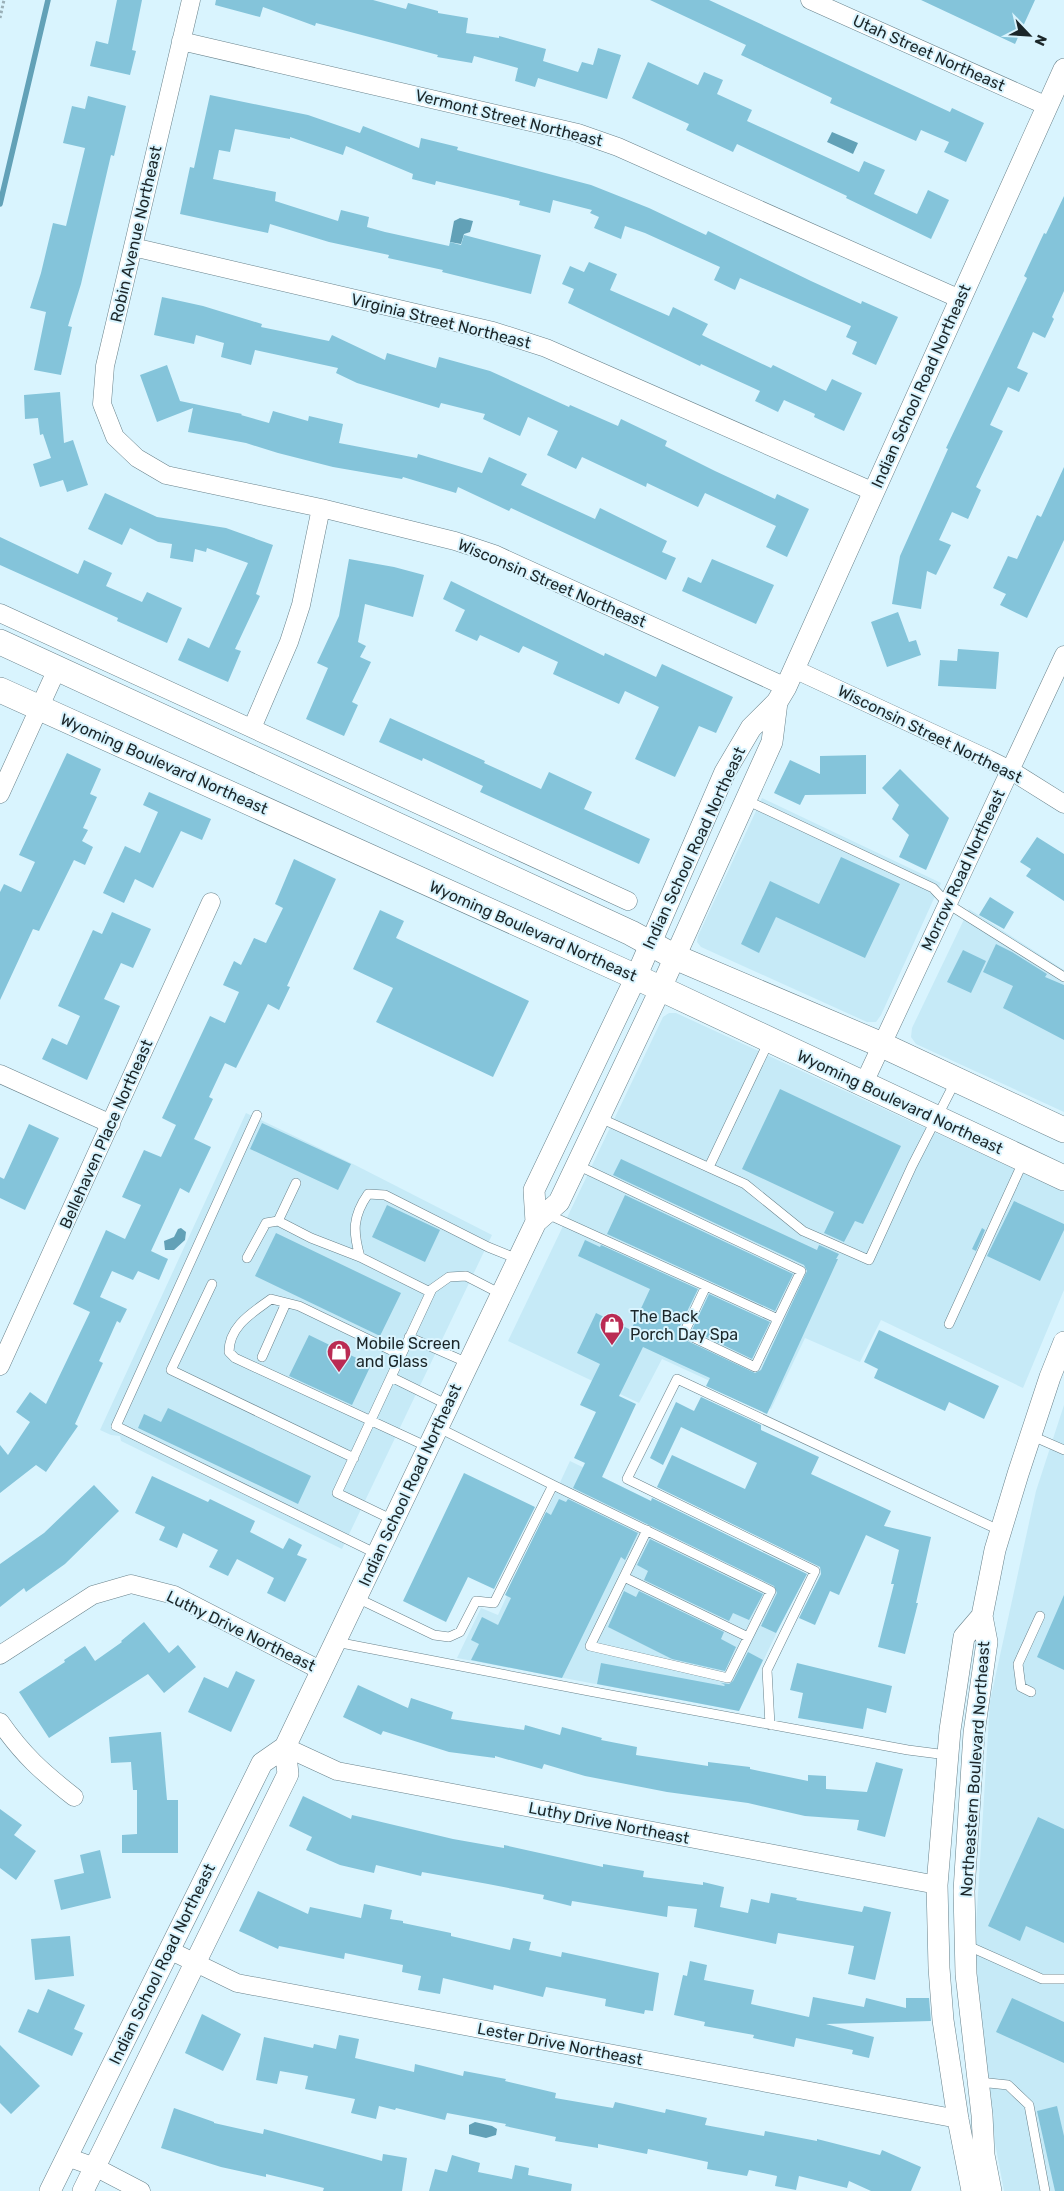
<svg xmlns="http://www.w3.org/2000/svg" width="1064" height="2191" font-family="Rubik,sans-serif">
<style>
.built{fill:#c6eaf7}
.water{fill:#62a1b7}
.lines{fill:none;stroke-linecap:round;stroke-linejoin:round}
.stream{stroke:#62a1b7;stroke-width:5.5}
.building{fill:#84c4da}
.service-casing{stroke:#69828b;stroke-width:10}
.minor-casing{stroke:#69828b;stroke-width:19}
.tertiary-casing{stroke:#69828b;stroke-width:22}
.secondary-casing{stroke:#69828b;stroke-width:26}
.path{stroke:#9ab0b8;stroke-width:3;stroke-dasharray:2.5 2.5;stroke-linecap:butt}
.service{stroke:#fff;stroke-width:9}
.minor{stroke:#fff;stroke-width:18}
.tertiary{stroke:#fff;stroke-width:21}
.secondary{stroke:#fff;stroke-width:25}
.labels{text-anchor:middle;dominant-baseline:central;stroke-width:4;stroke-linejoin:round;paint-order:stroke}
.street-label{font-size:16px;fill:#1b2629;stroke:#d9f4fe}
.poi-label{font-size:16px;fill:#1b2629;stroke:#d9f4fe;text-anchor:start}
</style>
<rect width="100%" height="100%" fill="#d9f4fe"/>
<path class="built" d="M762 798 941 883 881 1015 876 1022H867L701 947 697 942 698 936Z
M969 909 1064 970V1112L916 1044 911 1037 912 1028Z
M669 1013H676L1064 1192V1290L1023 1388 881 1320 860 1362 805 1338 771 1409 662 1359 639 1403 508 1341 663 1017Z
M246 1113 355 1165 492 1235 342 1549 121 1441 120 1436 111 1435 100 1430Z
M1064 1405V2191H1004L989 2111 976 1987V1926L990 1701 1036 1491Z
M570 1461 804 1576 739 1711 457 1658 481 1608 498 1615Z"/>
<path class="water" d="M832 132 858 143 853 154 827 142Z
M460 218 473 221 470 232 464 234 461 244 450 242 454 221Z
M181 1228 186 1232 185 1240 174 1250H165L164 1241 174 1237 178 1229Z
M475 2122 492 2126 497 2129 496 2135 486 2138 469 2134V2125Z"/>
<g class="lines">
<path class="stream" d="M0 204 48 0"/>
</g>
<path class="building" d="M117 0H142L132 50 136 51 130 75 90 66 96 41 108 44Z
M216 0H373L406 9 408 3 438 11V13L468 18 466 33 499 38V36L546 49 543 61 578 72 582 62 593 65 598 48 621 55 607 99 538 78 535 87 515 81 518 68 474 56 472 63 437 57 438 55 316 23 315 26 263 7 260 17 215 5Z
M650 0H709L950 112 952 108 984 123 966 162 944 152 949 142 921 130 916 141 830 103 832 98 741 55 746 45Z
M921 0H1035L1015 44Z
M648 62 698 85 704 72 723 80 717 94 752 110 747 121 859 172 864 161 885 170 874 194 906 209 917 214 928 190 949 200 931 239 846 198 847 196 737 144 733 152 686 130 689 124 632 98Z
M210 95 308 115 360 133 363 126 419 148 421 138 458 147 457 150 591 185 649 208 706 235 708 231 811 281 861 304 862 301 898 317 876 365 852 354 857 342 846 337 851 326 740 278 735 290 714 280 720 267 645 233 625 226 621 239 594 228 599 217 590 213 592 210 553 200 550 213 519 205 520 201 436 181 435 185 412 179 413 174 346 146 343 155 290 137V139L235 129 230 152 219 150 213 179 276 192 275 201 338 221 341 210 369 217 367 227 385 232 449 246 450 242 461 245 464 235 541 255 531 294 442 272 443 270 388 258 389 255 329 242 270 224 268 233 180 214 190 167 194 168Z
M88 96 126 106 114 156 111 155 81 284 68 326 72 327 61 375 34 370 46 312 30 308 41 273 53 223 66 226 85 148 63 143 72 106 85 109Z
M1064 196V291L1052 317 1054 319 1045 338 1033 332 1017 368 1028 373 1019 392 1008 387 990 425 1003 431 976 487 981 490 968 519 952 512 939 540 951 545 936 575 927 571 921 609 892 604 900 556 948 449 946 448 1027 278 1024 276 1044 233 1046 234Z
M589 262 617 274 610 290 669 316 673 307 708 324 702 335 712 340 771 368 773 365 826 391 832 379 862 393 844 431 814 417 815 414 784 400 778 412 755 401 760 391 701 364 700 366 568 303 574 289 562 284 570 266 584 272Z
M162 297 203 306 262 324 261 327 329 341 332 335 385 360 387 353 436 368 439 357 490 371 569 407 570 405 618 426 621 419 667 441 665 446 715 471 775 499 777 494 809 509 787 557 766 547 776 526 705 493 698 507 647 483 646 487 582 457 576 469 547 455 558 431 528 417 520 436 483 419 485 414 441 403 439 408 357 383 336 373 338 368 255 350 251 365 221 357 224 343 196 335 194 344 154 335Z
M167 365 180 401 242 414 241 415 269 423 273 411 308 421 309 416 343 424 339 443 417 458 418 454 482 473 489 457 527 474 521 485 595 519 600 508 667 541 662 552 676 558 666 580 511 508 509 511 458 487 456 493 403 477 402 479 333 467 278 453 246 443 188 432 193 408 157 422 140 375Z
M60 392 64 443 73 440 88 485 67 492 63 480 40 487 33 464 51 458 43 434 40 435 38 418 25 419 24 395Z
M1064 467V540L1027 618 1000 605 1006 594 993 588 1008 556 1017 559 1037 515 1041 517Z
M105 493 157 517 226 528 273 545 256 594 260 596 235 649 241 651 228 682 178 660 188 638 209 648 248 563 207 548 206 552 195 549 193 562 170 558 172 544 158 542 130 528 122 545 88 529Z
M0 537 78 574 84 560 112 573 106 586 142 602 147 592 182 608 167 643 117 621 118 618 0 565Z
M349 559 394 567 424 575 413 617 365 604 358 642 366 646 360 657 371 662 352 702 358 705 344 736 306 719 328 668 317 663 339 616Z
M712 559 774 585 756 624 682 591 688 577 701 583Z
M451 581 604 656 605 653 656 677 662 664 733 697 716 733 699 726 675 777 635 759 659 707 625 691 619 704 553 674 558 662 523 646 519 653 480 635 477 641 455 631 465 610 443 599Z
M898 612 909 642 916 640 921 655 887 667 871 622Z
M958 649 999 652 996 689 938 686 940 660 957 661Z
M390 718 485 761 484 763 541 789 549 772 592 792 584 809 650 839 639 864 480 792 483 786 423 758 422 761 379 742Z
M67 753 101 769 90 794 97 797 83 828 88 830 82 841 93 847 85 865 74 860 39 931 33 929 0 1000V892L4 884 21 892 35 862 19 855Z
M866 755V794L805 795 800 805 774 793 790 760 820 774V756Z
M900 769 949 818 926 870 899 857 909 835 892 819 899 805 882 788Z
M149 792 211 819 202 840 181 831 153 888 135 879 124 903 103 893 125 846 140 853 158 812 143 805Z
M1037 837 1064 854V901L1026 876 1031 869 1020 862Z
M841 857 900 884 865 958 776 917 759 953 741 944 770 881 819 904Z
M294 859 336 879 287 986 290 987 279 1010 268 1004 236 1068 225 1063 209 1097 213 1099 194 1139 211 1147 189 1193 180 1188 151 1251 168 1259 159 1280 138 1271 133 1280 112 1271 100 1297 127 1309 120 1323 117 1321 99 1361 103 1363 75 1424 78 1426 46 1472 36 1465 0 1493V1445L8 1455 30 1422 16 1412 30 1392 46 1404 90 1312 73 1304 106 1230 125 1239 141 1205 122 1197 144 1150 161 1157 176 1125 162 1118 210 1016 225 1023 239 992 223 985 234 961 241 965 254 938 266 943 283 908 275 904Z
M990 897 1014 912 1004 929 979 915Z
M380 910 404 921 396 938 529 1001 493 1077 376 1022 393 988 353 969Z
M112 912 151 929 133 968 121 963 104 999 120 1006 87 1080 42 1059 52 1038 67 1045 80 1016 58 1006 93 930 102 934Z
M996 944 1012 952 1047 974 1045 977 1064 985V1040L1003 1008 1013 986 983 972Z
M963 950 986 961 971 993 947 982Z
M780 1089 901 1146 863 1224 855 1221 844 1242 824 1233 834 1212 742 1169Z
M262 1123 351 1164 338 1190 250 1149Z
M29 1124 59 1138 25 1210 0 1198V1177L4 1179Z
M621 1159 817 1250 819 1245 839 1254 836 1259H838L767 1414 706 1386 710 1378 643 1347 619 1396 636 1404 602 1477 651 1501 652 1498 807 1574 776 1633 761 1626 777 1593 774 1586 573 1488 585 1463 574 1458 596 1412 580 1405 600 1364 577 1353 596 1313 631 1330 650 1289 578 1256 585 1240 600 1247 601 1245 698 1289 678 1330 679 1337 755 1373 761 1370 807 1271 804 1265 613 1175Z
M625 1195 793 1274 775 1311 607 1234Z
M1014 1201 1064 1224V1230L1040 1281 987 1256Z
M387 1205 440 1230 425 1262 372 1237Z
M982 1228 985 1230 976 1251 972 1249Z
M276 1233 401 1293 380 1336 255 1276Z
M709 1294 770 1322 752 1359 692 1330Z
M879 1330 999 1386 984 1419 949 1402 945 1411 874 1378 878 1369 864 1362Z
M309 1335 371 1365 352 1405 289 1376Z
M701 1397 761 1425V1430L819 1457 811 1474 891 1511 884 1526 931 1537 916 1603H918L905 1654 878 1647 894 1584H891L899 1550 866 1535 839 1595 830 1591 815 1625 799 1618 821 1574 820 1567 657 1487 672 1455 745 1489 757 1463 681 1427 663 1465 650 1458 676 1402 694 1411Z
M168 1408 311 1476 298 1504 138 1428 144 1414 161 1422Z
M464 1473 535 1507 494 1589 468 1577 446 1622 403 1601Z
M152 1476 208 1502 210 1499 255 1521 250 1532 283 1549 289 1538 302 1545 297 1555 307 1559 285 1602 267 1593 274 1578 237 1559 228 1576 209 1567 218 1550 183 1533 177 1548 159 1540 165 1527 135 1513Z
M94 1485 119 1511 65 1564 26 1592 24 1588 0 1607V1564L44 1533Z
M559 1499 566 1502 568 1499 638 1533 625 1560 621 1557 562 1678 471 1660 479 1644 471 1640 482 1617 498 1625 511 1598 505 1595 546 1512 551 1515Z
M650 1539 763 1594 749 1620 733 1613 729 1621 644 1580 648 1571 637 1565Z
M624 1591 636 1597 639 1591 724 1632 721 1639 736 1647 725 1671 672 1659 608 1627Z
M1064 1595V1670L1037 1657Z
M144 1622 169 1653 178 1645 196 1667 164 1693 148 1674 49 1738 19 1692 65 1662 64 1660 85 1646 95 1661 122 1642 121 1641Z
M748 1652 763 1660 739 1711 597 1684 601 1663 724 1686 725 1685 721 1683 729 1684 733 1681Z
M797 1663 892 1686 886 1713 867 1708 863 1729 798 1718 803 1693 790 1690Z
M236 1671 255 1680 231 1732 188 1712 204 1677 228 1688Z
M358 1685 408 1708 411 1698 453 1712 451 1719 524 1730 525 1725 560 1735 562 1727 602 1738 601 1740 637 1747 636 1755 708 1766V1762L750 1767V1769L808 1781V1775L826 1776V1789L867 1792 876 1762 903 1769 885 1837 857 1830 859 1820 805 1816 748 1803 667 1792 585 1776 544 1764 542 1769 495 1756V1758L449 1752 383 1731 381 1735 343 1717Z
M161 1732 167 1800H178V1853H122V1835L137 1834V1790H133L131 1762 111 1763 109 1737Z
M303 1796 351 1819 352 1815 453 1839 504 1848V1845L603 1867V1864L644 1871 643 1877 703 1885V1882L724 1887 720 1907 748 1913 751 1899 769 1903 771 1893 797 1898 796 1900 862 1912 864 1906 891 1912 875 1980 848 1974 854 1946 778 1933 776 1944 694 1927 697 1909 668 1906 667 1917 572 1901 571 1906 543 1899 544 1895 488 1884 422 1872 421 1876 376 1865 374 1873 340 1865 306 1850 312 1837 289 1826Z
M0 1809 22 1825 14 1835 36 1851 16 1880 0 1868Z
M1038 1817 1064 1829V1943L1026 1926 1020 1941 988 1926Z
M100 1850 111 1898 61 1910 54 1880 84 1873 80 1855Z
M258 1891 308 1914 310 1907 361 1918 364 1904 392 1910 390 1919 403 1921V1923L451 1933V1936L510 1950 513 1938 531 1942 529 1950 561 1957 562 1952 659 1973 653 2011 645 2010 644 2014 605 2006 606 1999 546 1987 543 1997 494 1985 493 1990 443 1978 440 1994 418 1990 421 1976 402 1972 403 1965 345 1953 344 1959 279 1946 278 1949 239 1931Z
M70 1936 74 1976 35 1980 31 1939Z
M690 1961 707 1965 704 1980 754 1990 751 2004 809 2017 813 1997 864 2007 866 1998 906 2008V1998H929L931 2021 826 2024 874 2037 869 2058 852 2054 853 2050 796 2038 794 2047 753 2038 754 2035 704 2026 705 2022 674 2015 683 1975 687 1976Z
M48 1989 85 2005 74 2029 83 2033 72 2056 18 2032 28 2009 38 2013Z
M1012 1998 1064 2022V2063L996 2032Z
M202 2014 241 2034 223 2071 185 2053Z
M339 2035 359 2039 355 2058 414 2072 415 2064 463 2076 464 2071 506 2079 505 2081 556 2093 555 2098 613 2108 615 2102 665 2113 666 2109 707 2118 705 2125 764 2136 765 2131 817 2141V2139L880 2155 882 2150 921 2167 911 2191H871L849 2181 847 2188 799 2176 796 2190 775 2186 777 2176 749 2170 747 2176 707 2169 708 2162 648 2149 647 2154 598 2144V2148L555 2141 556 2137 505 2126 506 2124 447 2113 445 2120 396 2108 395 2110 379 2106 376 2119 351 2113 355 2099 305 2089 308 2076 280 2071 277 2084 256 2080 264 2037 313 2048 314 2044 336 2049Z
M0 2045 40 2086 11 2114 0 2103Z
M1057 2106 1064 2136V2191H1055L1037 2111Z
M174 2108 214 2122V2123L263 2134 264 2129 382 2161 383 2154 407 2158 402 2191H323L324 2188 266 2174V2177L221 2167 161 2148Z
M452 2155 480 2163 478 2172 512 2179 515 2165 529 2168 528 2175 572 2184 571 2191H429L435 2169 447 2172Z"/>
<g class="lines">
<defs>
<path id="service" d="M746 800 933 888 948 904 1064 977
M257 1115 116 1426 377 1554
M600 1118 745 1184 803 1231 869 1260 912 1166 955 1082
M709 1167 769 1041
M547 1214 706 1286 684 1333 755 1367 801 1271 577 1165
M278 1221 296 1183
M360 1257C353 1232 352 1217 368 1194L385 1195 488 1247 518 1259
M247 1258 266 1223 278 1221 311 1238 360 1257 430 1292
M212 1284 171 1370 354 1458
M706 1286 778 1319
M949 1324 1024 1160
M409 1337 468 1363
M401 1355 299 1306 271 1299C252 1313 229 1326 229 1352L235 1358 428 1447
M262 1357 286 1303
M391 1377 448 1405
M1030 1435 1064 1450
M553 1485 771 1591 728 1678 590 1646 647 1530
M393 1520 337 1493 432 1289 449 1277 466 1276 501 1294
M624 1577 748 1637
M357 1598 434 1635 449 1637 460 1632 476 1601 494 1603 553 1485 437 1427
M336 1642 589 1691 908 1750 947 1755
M1031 1692 1021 1687 1018 1664 1040 1616
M770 1725 767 1670 815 1571 627 1479 677 1379 1001 1531
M966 1945 1042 1979H1064
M979 2082 1008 2085 1029 2105 1045 2191"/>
<path id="minor" d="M191 0 105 366 102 404 115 437 137 458 166 475 321 508 455 541 494 554 786 687
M810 0 1047 106
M181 41 578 133 618 147 960 299
M133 247 493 331 546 348 874 492
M0 613 628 901
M794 669 988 759 1010 770 1064 804
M252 728 289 642 301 605 321 508
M0 794 57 669
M0 1074 111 1124
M863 1085 1064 655
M0 1366 211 902
M0 1655 93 1595 131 1584 174 1595 322 1671
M0 1722C23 1755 42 1772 74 1797
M285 1747 337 1771 937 1885
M169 1950 237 1983 958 2119
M67 2157 95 2167 141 2191"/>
<path id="tertiary" d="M536 1222 534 1190 636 977 725 772 751 728 777 702 786 687 1064 69
M50 2191 262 1763 285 1747 536 1222 559 1202 660 990 772 742 777 702
M83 2191 288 1774 285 1747
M972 2191 958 2119 943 2020 939 1968 937 1885 950 1730 964 1637 982 1616
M991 2191 984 2155 982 2115 966 1974 964 1891 974 1733 987 1642 982 1616 995 1550 1018 1474 1050 1377 1064 1342"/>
<path id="secondary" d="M0 642 631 933 675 957 882 1045 1064 1130
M0 690 636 977 1064 1178"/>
</defs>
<use href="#service" class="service-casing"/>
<use href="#minor" class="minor-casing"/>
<use href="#tertiary" class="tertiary-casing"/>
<use href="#secondary" class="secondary-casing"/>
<path class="path" d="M0 18 4 0"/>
<use href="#service" class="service"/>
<use href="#minor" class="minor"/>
<use href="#tertiary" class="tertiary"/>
<use href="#secondary" class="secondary"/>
</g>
<defs>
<symbol id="shop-pin" viewBox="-11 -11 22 30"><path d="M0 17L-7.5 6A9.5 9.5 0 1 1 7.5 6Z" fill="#ba2b53" stroke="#d9f4fe"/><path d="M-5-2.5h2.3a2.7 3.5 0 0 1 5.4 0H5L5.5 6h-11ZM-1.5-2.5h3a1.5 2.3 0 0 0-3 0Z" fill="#fff"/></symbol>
</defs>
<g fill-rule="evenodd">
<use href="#shop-pin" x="598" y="1311" width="28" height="38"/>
<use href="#shop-pin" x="325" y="1338" width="28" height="38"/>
</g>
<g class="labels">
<g class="street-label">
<text transform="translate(929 53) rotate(24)">Utah Street Northeast</text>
<text transform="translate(509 118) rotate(14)">Vermont Street Northeast</text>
<text transform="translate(136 234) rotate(-77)">Robin Avenue Northeast</text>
<text transform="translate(441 321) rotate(14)">Virginia Street Northeast</text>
<text transform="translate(921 386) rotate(-66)">Indian School Road Northeast</text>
<text transform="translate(552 583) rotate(23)">Wisconsin Street Northeast</text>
<text transform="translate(930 734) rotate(26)">Wisconsin Street Northeast</text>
<text transform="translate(164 764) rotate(24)">Wyoming Boulevard Northeast</text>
<text transform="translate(694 848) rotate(-65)">Indian School Road Northeast</text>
<text transform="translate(963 870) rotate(-65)">Morrow Road Northeast</text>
<text transform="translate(533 931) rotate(24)">Wyoming Boulevard Northeast</text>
<text transform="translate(900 1102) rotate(25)">Wyoming Boulevard Northeast</text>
<text transform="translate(106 1134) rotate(-66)">Bellehaven Place Northeast</text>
<text transform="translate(410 1485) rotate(-65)">Indian School Road Northeast</text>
<text transform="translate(241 1631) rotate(26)">Luthy Drive Northeast</text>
<text transform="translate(975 1769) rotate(-86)">Northeastern Boulevard Northeast</text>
<text transform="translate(609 1823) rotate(11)">Luthy Drive Northeast</text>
<text transform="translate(162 1964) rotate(-64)">Indian School Road Northeast</text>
<text transform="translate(560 2044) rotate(11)">Lester Drive Northeast</text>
</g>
<g class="poi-label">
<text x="630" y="1316">The Back<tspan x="630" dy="18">Porch Day Spa</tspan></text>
<text x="356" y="1343">Mobile Screen<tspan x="356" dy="18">and Glass</tspan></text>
</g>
</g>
<g transform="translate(1029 35) rotate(115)" stroke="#d9f4fe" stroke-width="4" paint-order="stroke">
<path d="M0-4L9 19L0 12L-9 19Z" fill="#1b2629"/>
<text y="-8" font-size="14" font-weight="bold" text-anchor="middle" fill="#1b2629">N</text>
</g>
</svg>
